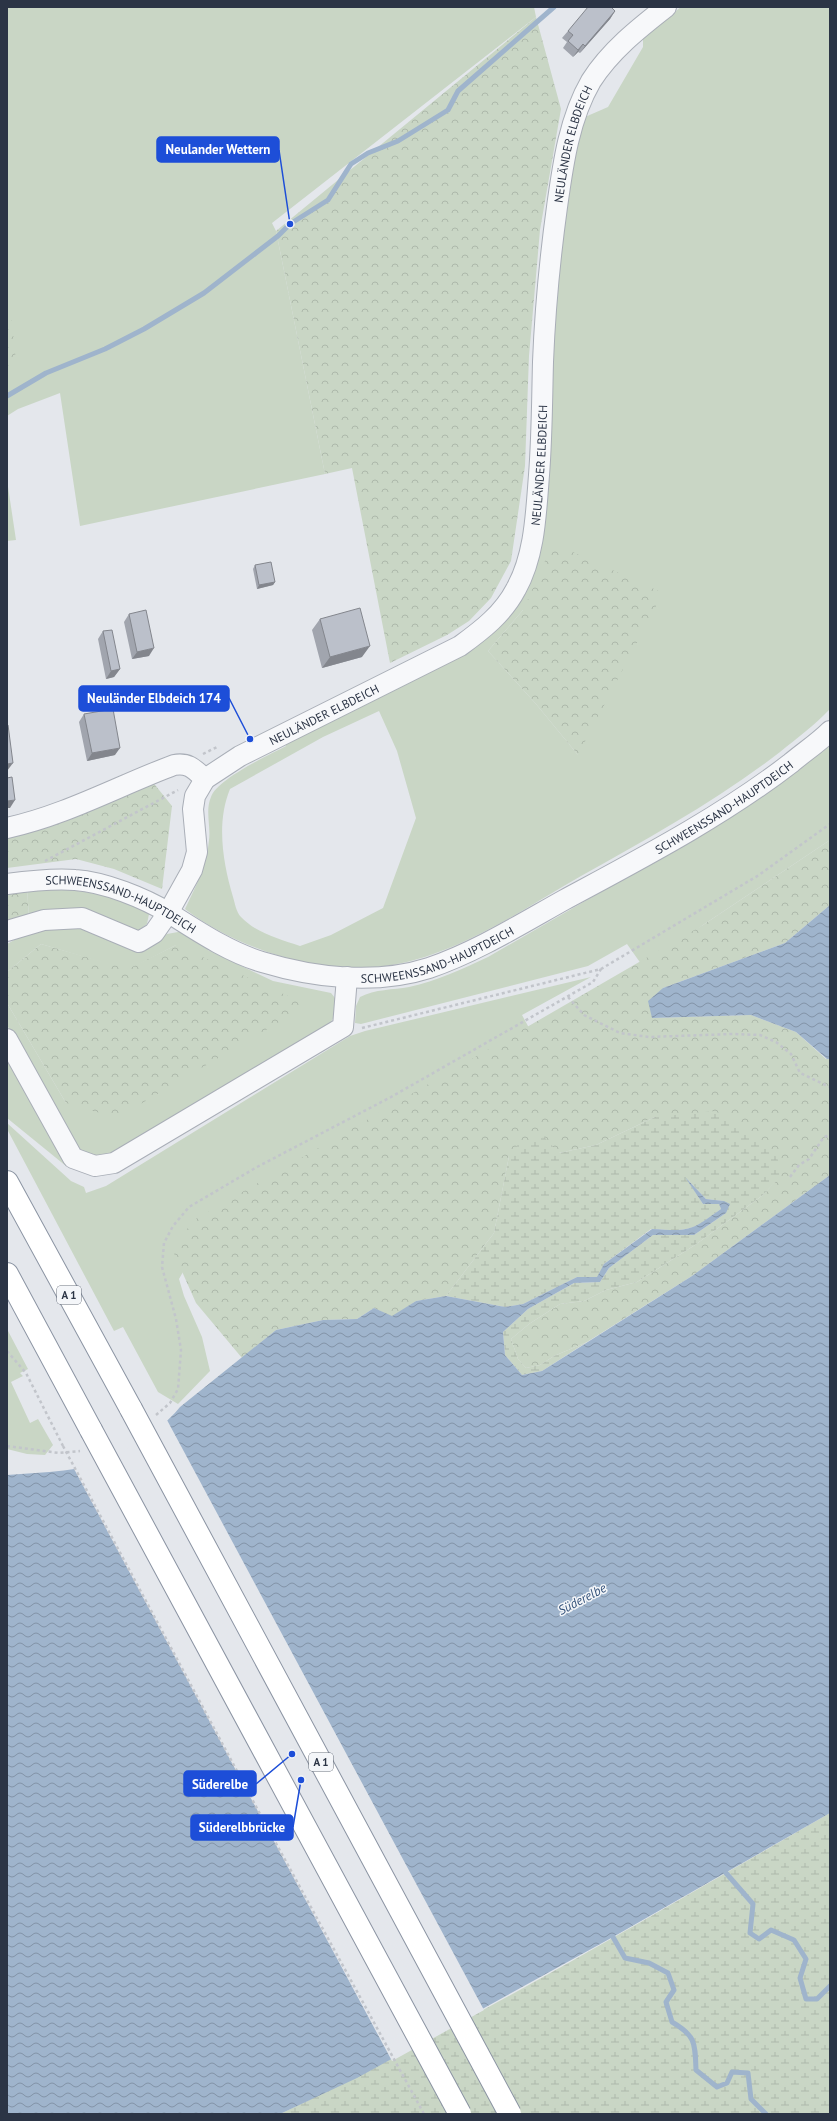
<svg xmlns="http://www.w3.org/2000/svg" width="837" height="2121" font-family="'PT Sans',sans-serif">
<style>
.green{fill:#c9d6c5;fill-rule:evenodd}
.forest{fill:url(#forest-crowns)}
.wetland{fill:url(#wetland-marsh)}
.water{fill:url(#water-waves)}
.pier{fill:#e4e7ec}
.lines{fill:none;stroke-linecap:round;stroke-linejoin:round}
.stream{stroke:#9fb4cc;stroke-width:5}
.minor-casing{stroke:#a9aeb7;stroke-width:22}
.highway-casing{stroke:#8b94a3;stroke-width:24}
.path{stroke:#c2c5cb;stroke-width:2.5;stroke-dasharray:3 3;stroke-linecap:butt}
.minor{stroke:#f7f8fa;stroke-width:20}
.highway{stroke:#fff;stroke-width:22}
.highway-bridge-casing{stroke:#8b94a3;stroke-width:24;stroke-linecap:butt}
.path-bridge{stroke:#c2c5cb;stroke-width:2.5;stroke-dasharray:3 3;stroke-linecap:butt}
.highway-bridge{stroke:#fff;stroke-width:22}
.wall{fill:#a1a5ae}
.shaded-wall{fill:#83868d}
.building{fill:#bbc0ca;stroke:#83868d}
.labels{text-anchor:middle;dominant-baseline:central;stroke-width:3;stroke-linejoin:round;paint-order:stroke}
.shield{fill:#f4f6f9;stroke:#676e7b;stroke-width:1}
.shield-label{font-size:11px;font-weight:bold;fill:#2b3445}
.street-label{font-size:12px;fill:#2b3445;stroke:#f4f6f9}
.water-label{font-size:13px;font-style:italic;fill:#34527a;stroke:#f4f6f9}
.leader{fill:none;stroke:#1d4ed8;stroke-width:1.5}
.callout-dot{fill:#1d4ed8;stroke:#f4f6f9;stroke-width:1.5}
.callout{fill:#1d4ed8;stroke:#1d4ed8;stroke-width:1.5}
.callout-label{font-size:13px;text-anchor:middle;font-weight:bold;fill:#fff}
</style>
<defs>
<pattern id="forest-crowns" width="20" height="18" patternUnits="userSpaceOnUse"><rect width="20" height="18" fill="#c9d6c5"/><path d="M2 6a3 3 0 1 1 6 0M12 15a3 3 0 1 1 6 0" fill="none" stroke="#adb8ab"/></pattern>
<pattern id="wetland-marsh" width="20" height="14" patternUnits="userSpaceOnUse"><rect width="20" height="14" fill="#c9d6c5"/><path d="M1 5h8M5 5V1M11 12h8M15 12V8" fill="none" stroke="#adb8ab"/></pattern>
<pattern id="water-waves" width="16" height="10" patternUnits="userSpaceOnUse"><rect width="16" height="10" fill="#9fb4cc"/><path d="M0 5q4-4 8 0t8 0" fill="none" stroke="#8293a7"/></pattern>
</defs>
<rect width="100%" height="100%" fill="#e4e7ec"/>
<path class="green" d="M7 7H534L536 17 272 223 276 231 325 474 80 526 60 393 18 409 7 416Z
M681 7H830V709C815 725 797 738 780 752 718 800 649 838 581 876 522 910 454 957 385 966 318 975 238 949 185 909 196 886 207 865 209 840 211 826 205 811 211 797 217 779 269 755 286 746L285 741 453 659 529 579 569 171 585 117 608 107 643 47V37ZM523 610 578 755 536 704 488 651ZM379 711 397 751 416 818 383 908 331 935 300 946C280 939 256 933 241 917 236 912 235 903 233 897 223 863 216 823 230 789L323 737Z
M7 480 16 540 7 541Z
M830 741V840L703 925 644 968 627 944 588 966 361 1024 355 1023 356 1006 360 997C375 989 393 990 409 987 437 981 462 969 488 957L736 814 780 784Z
M43 888C80 890 116 894 149 914L147 924 139 930 133 932 29 917 27 889Z
M75 924 99 933 130 949 142 950 167 934 178 932H186L208 947V950L273 981 331 993C341 1003 337 1015 329 1024L109 1156C82 1156 78 1150 64 1128L7 1025V1003L66 1103 176 945 128 970 41 944 7 972V944L27 933Z
M591 977 522 1015 535 1039 206 1231 179 1279 184 1296 202 1337 210 1371 178 1404 158 1392 123 1327 114 1331 7 1129V1123L71 1181 84 1187 86 1193 106 1186 350 1036 365 1031Z
M7 1054 66 1166 7 1118Z
M7 1329 28 1369 20 1373 23 1376 11 1382 30 1423 38 1419 53 1445 45 1455 27 1454 7 1449Z"/>
<path class="forest" d="M536 17 561 109 540 230 529 356 525 466 511 561 491 598 469 621 447 635 390 663 352 468 325 474 276 231Z
M7 314H11L17 370 7 373Z
M553 543 663 593 578 755 536 704 488 651 523 610Z
M147 775 172 806 162 889 114 869 76 859 7 868V823Z
M830 840V905L785 943 663 988 652 1018 751 1015 796 1032 826 1059H830V1175L692 1276 587 1342 554 1356 540 1365 526 1368 518 1359 511 1339 529 1324 560 1304 584 1301 606 1290 637 1282 695 1245 763 1195 781 1175 655 1117 596 1145 559 1153 509 1156 494 1233 446 1296 416 1301 392 1317 374 1308 357 1319 323 1320 276 1330 242 1358 196 1303 172 1249 194 1220 703 925Z
M27 889 29 917 7 926V894Z
M41 944 128 969 176 945 308 1005 117 1118 66 1103 7 1003V972Z"/>
<path class="wetland" d="M715 1111 769 1145 778 1160 781 1176 763 1195 695 1245 637 1282 606 1290 584 1301 560 1304 529 1324 511 1339 518 1359 526 1368 540 1365 554 1356 587 1342 542 1371 522 1375 505 1355 503 1332 528 1309 574 1283 600 1282 609 1268 653 1235H694L726 1213 724 1201 706 1199 687 1179 703 1204H719L721 1209C690 1232 690 1231 651 1229L604 1264 598 1277H577L523 1304 505 1307 446 1296 494 1233 509 1156 519 1143 544 1137 559 1153 596 1145 655 1117Z
M830 1813V2114H280C469 2024 649 1917 830 1813Z"/>
<path class="water" d="M830 905V1059H827L796 1032 751 1015 652 1018 648 1001 663 988 785 943Z
M830 1175V1813L613 1937 357 2078 280 2114H7V1475C44 1472 84 1472 119 1457 135 1450 169 1421 180 1407L276 1330 323 1320 357 1319 374 1308 392 1316 416 1301 446 1296 505 1307 523 1304 577 1277H597L604 1264 652 1229C690 1231 689 1232 721 1209L719 1204H703L685 1177 706 1199 724 1201 730 1204 726 1213 694 1235H653L609 1268 600 1282 574 1283 528 1309 503 1332 505 1355 522 1375 542 1371 692 1276Z"/>
<path class="pier" d="M167 1420 484 2010 392 2061 73 1467 119 1455Z"/>
<g class="lines">
<path class="stream" d="M7 396 46 373 105 349 144 329 204 293 278 236 290 224 328 200 351 164 368 153 398 141 448 110 458 91 554 7
M726 1873 753 1904 750 1933 759 1939 771 1930 794 1940 806 1959 800 1978 806 1999H817L830 1986
M613 1937 625 1958 649 1963 668 1973 674 1990 666 2002 672 2022C696 2036 695 2043 696 2070L717 2087 727 2083 732 2072 748 2073 751 2099 766 2114"/>
<defs>
<g id="minor">
<path d="M7 828C66 815 118 786 174 765 189 762 195 770 205 779"/>
<path id="s1" d="M7 884C29 881 53 878 75 880 105 882 144 898 169 913 199 932 229 952 262 962 315 978 376 985 429 968 476 952 521 924 564 900 642 858 721 817 791 763 804 752 818 743 830 731"/>
<path id="s2" d="M7 931 44 920 82 918 139 942 154 933 168 913 192 870 197 852 193 809 195 796 205 779 240 756 460 646C482 630 503 614 516 589 535 555 536 513 539 475 542 437 542 400 543 362 545 310 550 258 557 207 563 164 569 119 591 81 610 51 639 28 666 7"/>
<path d="M7 1039 73 1158 95 1166 114 1163 343 1027 347 977"/>
</g>
<path id="highway" d="M7 1182 131 1409
M7 1274 91 1430"/>
</defs>
<use href="#minor" class="minor-casing"/>
<use href="#highway" class="highway-casing"/>
<path class="path" d="M203 754 217 747
M45 861 178 790
M568 997 584 1015 620 1033 649 1037 732 1034 760 1035 776 1042 791 1054 800 1073 830 1087
M362 1028 601 969 759 875 830 824
M790 1177 799 1165 809 1159 824 1137 830 1135
M7 1351 26 1373 63 1446
M156 1415 170 1403 178 1389 181 1350 176 1319 162 1267 164 1243 173 1226 189 1207 257 1167 391 1097 593 982 601 969
M7 1446 59 1453 80 1451"/>
<use href="#minor" class="minor"/>
<use href="#highway" class="highway"/>
<defs>
<path id="highway-bridge" d="M131 1409 510 2114
M91 1430 460 2114"/>
</defs>
<use href="#highway-bridge" class="highway-bridge-casing"/>
<path class="path-bridge" d="M63 1446 260 1814 424 2114"/>
<use href="#highway-bridge" class="highway-bridge"/>
</g>
<path class="wall" d="M615 11 610 19 580 53 578 52 573 57 563 48 567 42 562 38 568 31Z
M255 565 275 582 273 585 257 589 253 569Z
M129 614 149 656 132 659 124 622Z
M320 619 362 657 322 668 312 630Z
M103 631 120 669 114 677 106 679 98 639Z
M84 714 115 755 87 761 79 722Z"/>
<path class="shaded-wall" d="M615 11 610 19 580 53 585 46Z
M583 44 578 52 573 57 578 50Z
M275 582 273 585 257 589 259 585Z
M370 646 362 657 322 668 330 657Z
M154 648 149 656 132 659 137 652Z
M120 669 114 677 106 679 111 671Z
M120 748 115 755 87 761 92 753Z
M13 763 7 771V764Z
M15 800 10 808H7V801Z"/>
<path class="building" d="M588 7H611L615 11 585 46 583 44 578 50 568 41 573 35 568 31Z
M271 562 275 582 259 585 255 565Z
M360 608 370 646 330 657 320 619Z
M146 610 154 648 137 652 129 614Z
M112 630 120 669 111 671 103 631Z
M113 709 120 748 92 753 84 714Z
M7 725H8L13 763 7 764Z
M12 777 15 800 7 801V778Z"/>
<g class="labels">
<g class="shield">
<rect x="57" y="1286" width="24" height="18" rx="3"/>
<rect x="309" y="1753" width="24" height="18" rx="3"/>
</g>
<g class="shield-label">
<text x="69" y="1295">A 1</text>
<text x="321" y="1762">A 1</text>
</g>
<g class="street-label">
<text stroke="none"><textPath href="#s2" startOffset="1144">NEULÄNDER ELBDEICH</textPath></text>
<text stroke="none"><textPath href="#s2" startOffset="820">NEULÄNDER ELBDEICH</textPath></text>
<text stroke="none"><textPath href="#s2" startOffset="460">NEULÄNDER ELBDEICH</textPath></text>
<text stroke="none"><textPath href="#s1" startOffset="780">SCHWEENSSAND-HAUPTDEICH</textPath></text>
<text stroke="none"><textPath href="#s1" startOffset="119">SCHWEENSSAND-HAUPTDEICH</textPath></text>
<text stroke="none"><textPath href="#s1" startOffset="455">SCHWEENSSAND-HAUPTDEICH</textPath></text>
</g>
<g class="water-label">
<text transform="translate(582 1599) rotate(-28)">Süderelbe</text>
</g>
</g>
<path class="leader" d="M290 224L279 150M250 739L229 698M292 1754L256 1784M301 1780L293 1827"/>
<g class="callout-dot">
<circle cx="290" cy="224" r="4"/>
<circle cx="250" cy="739" r="4"/>
<circle cx="292" cy="1754" r="4"/>
<circle cx="301" cy="1780" r="4"/>
</g>
<g class="callout">
<rect x="157" y="137" width="122" height="25" rx="4"/>
<rect x="79" y="686" width="150" height="25" rx="4"/>
<rect x="184" y="1771" width="72" height="25" rx="4"/>
<rect x="191" y="1815" width="102" height="25" rx="4"/>
</g>
<g class="callout-label">
<text x="218" y="154">Neulander Wettern</text>
<text x="154" y="703">Neuländer Elbdeich 174</text>
<text x="220" y="1789">Süderelbe</text>
<text x="242" y="1832">Süderelbbrücke</text>
</g>
<rect width="837" height="2121" fill="none" stroke="#2b3445" stroke-width="16"/>
</svg>
